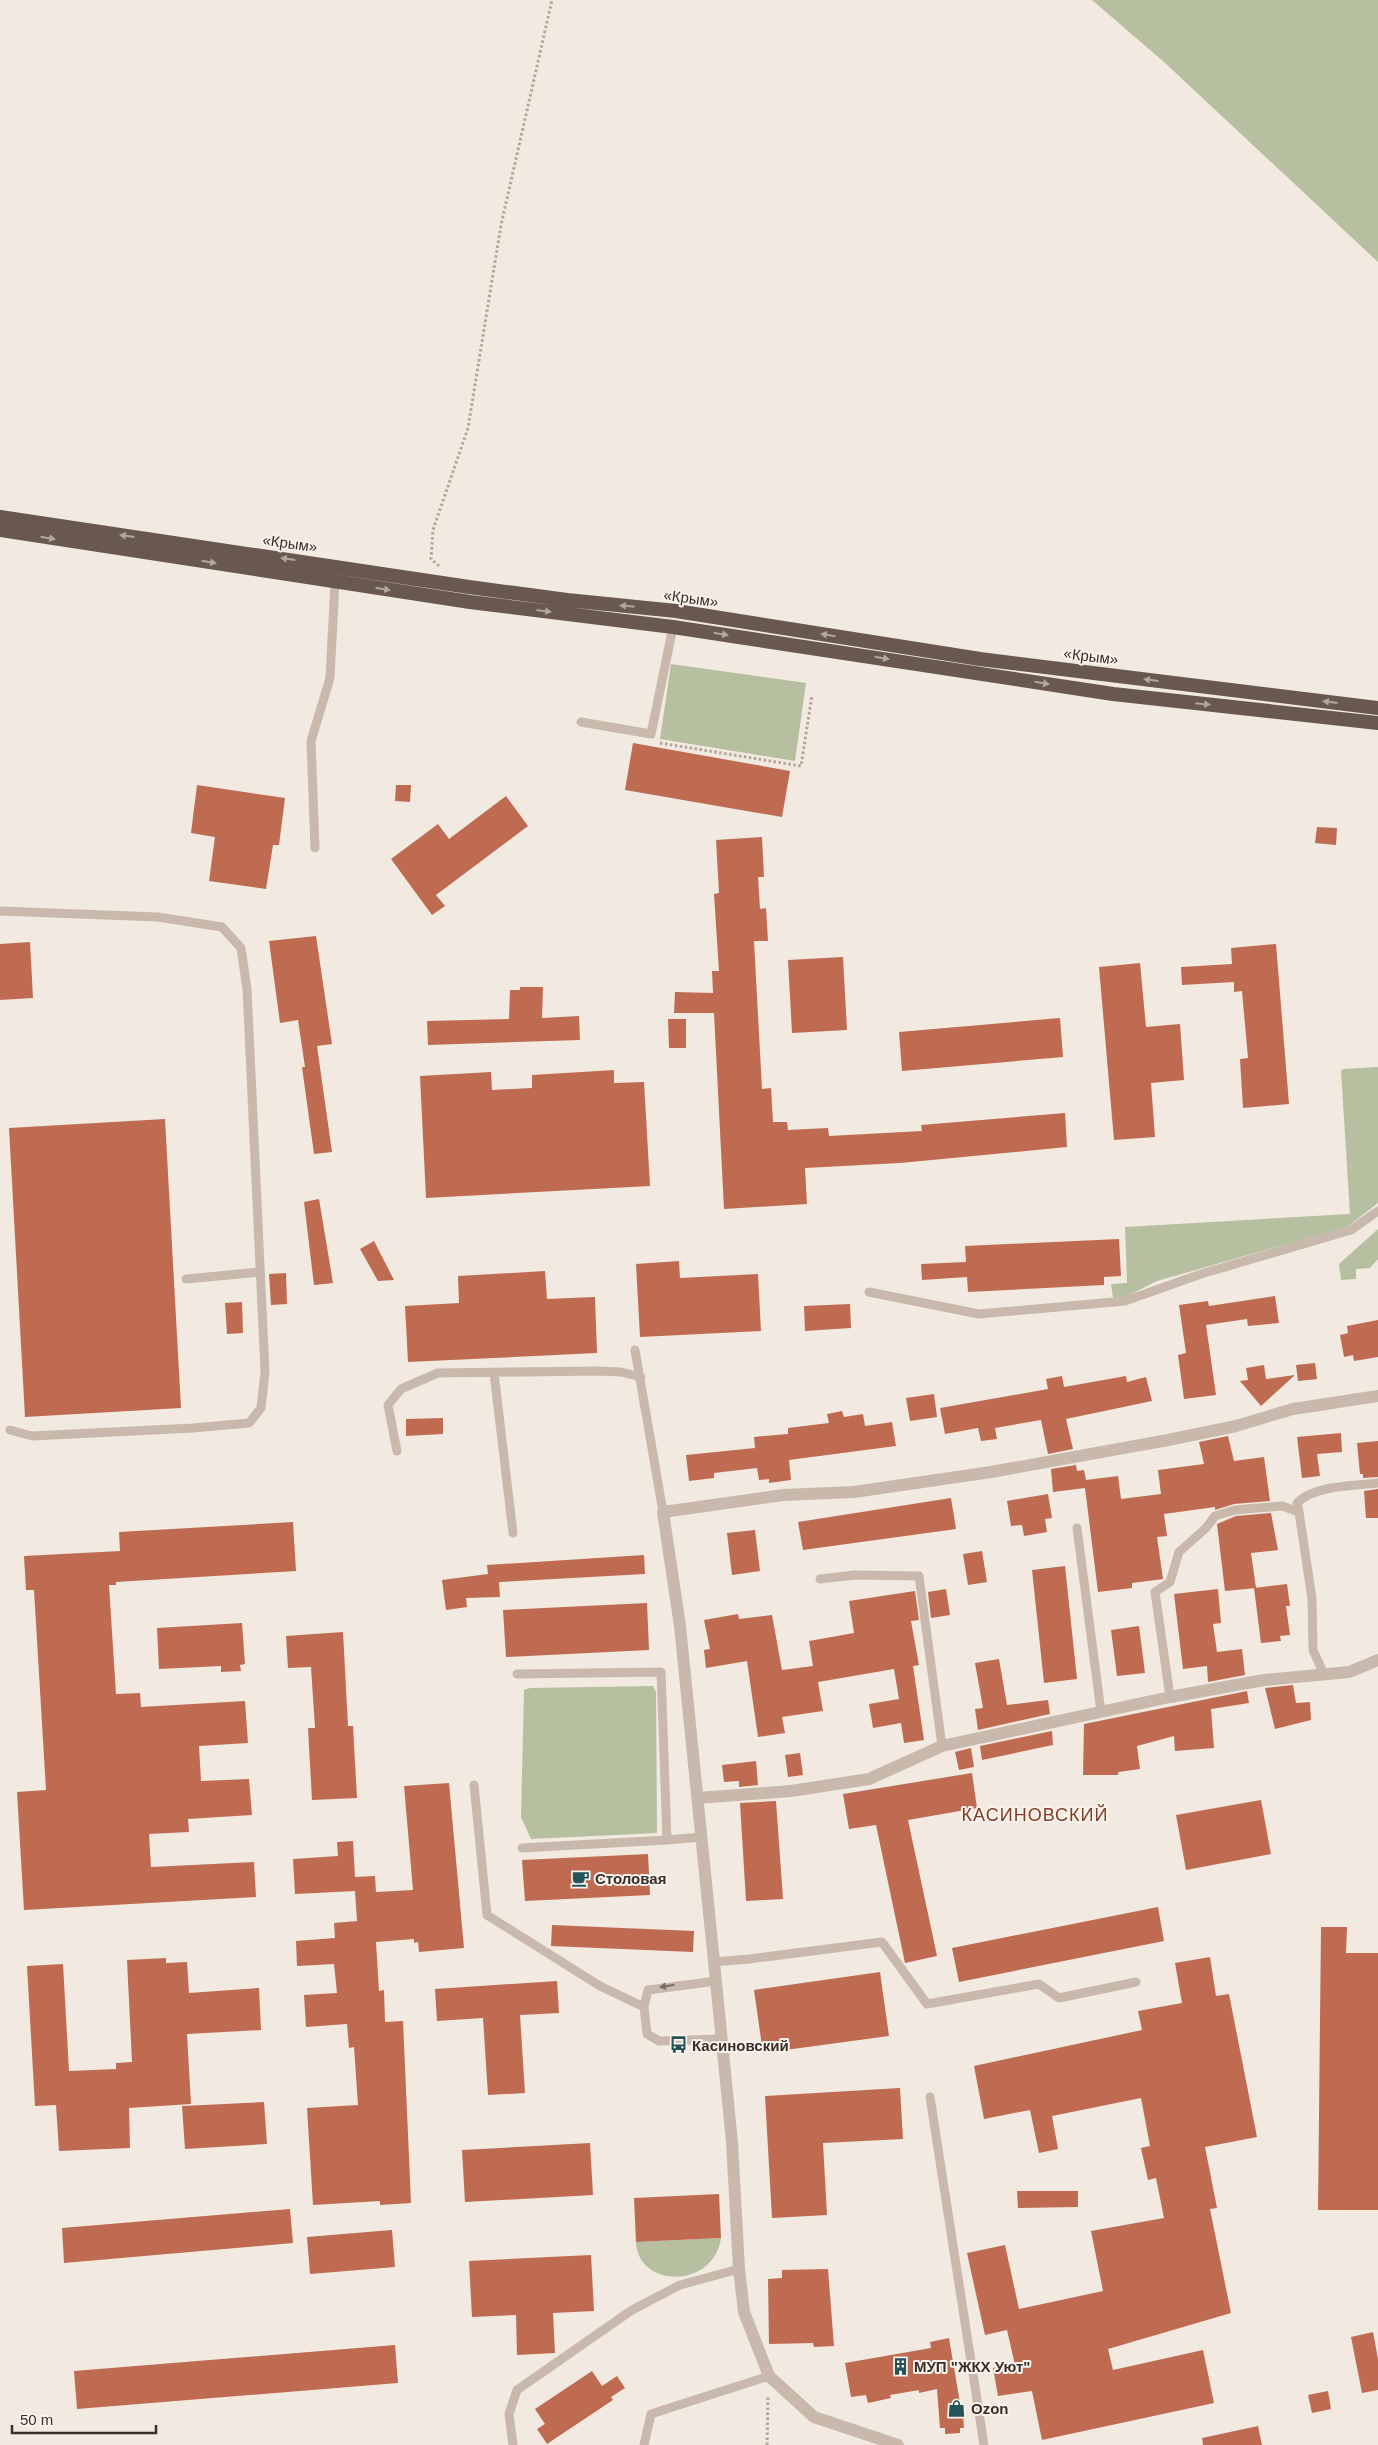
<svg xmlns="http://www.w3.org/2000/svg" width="1378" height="2445" font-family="Arial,sans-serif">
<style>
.green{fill:#b6c0a1}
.building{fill:#be6b52}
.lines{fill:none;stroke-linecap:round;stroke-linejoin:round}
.path{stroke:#b5a497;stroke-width:3;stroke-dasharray:2.5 2.5;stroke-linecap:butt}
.service{stroke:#c9b9ac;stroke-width:9}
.minor{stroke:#c9b9ac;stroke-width:12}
.trunk{stroke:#685850;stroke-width:14}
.oneway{fill:#b0a69e}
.oneway2{fill:#796d65}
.labels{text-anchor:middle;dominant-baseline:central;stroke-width:4;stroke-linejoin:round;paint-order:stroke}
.street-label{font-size:15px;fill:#382f2b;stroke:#f9f3ec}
.poi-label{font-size:15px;font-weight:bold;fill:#382f2b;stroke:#f9f3ec;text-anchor:start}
.quarter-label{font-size:18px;letter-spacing:1px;fill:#813e29;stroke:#f9f3ec}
</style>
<rect width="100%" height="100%" fill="#f2e9e0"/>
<path class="green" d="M1092 0H1378V262L1164 62Z
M671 664 806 683 795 761 660 739Z
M1378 1067V1203L1347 1227 1157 1281 1125 1297 1113 1298 1111 1284 1127 1283 1125 1227 1350 1214 1341 1071 1343 1069Z
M1378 1229V1259L1370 1268 1356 1269V1279L1341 1280 1339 1264Z
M653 1686 656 1692 657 1833 531 1839 521 1817 524 1690 530 1688Z
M721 2238C714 2289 638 2289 636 2242Z"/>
<path class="building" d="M633 743 790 771 782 817 625 790Z
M197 785 285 798 279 845H273L266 889 209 881 215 837 191 833Z
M396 785H411L410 802 395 801Z
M506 796 528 826 436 895 445 906 432 915 391 859 438 824 449 839Z
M1317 827 1337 828 1336 845 1315 843Z
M762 837 764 877H758L760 909 766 908 768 941H754L762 1089 771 1088 773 1122H787L788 1130 828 1128 829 1136 922 1131 921 1125 1065 1113 1067 1147 900 1163 805 1168 807 1204 724 1209 714 1013H674L675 992 713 993 712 971H719L714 894 719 893 716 840Z
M316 936 332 1044 317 1046 332 1152 314 1154 302 1067H305L298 1020 280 1023 269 941Z
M30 942 33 998 0 1000V944Z
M1276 944 1289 1104 1243 1108 1240 1059 1248 1058 1242 991 1234 992V982L1182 985 1181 967 1232 964 1231 948Z
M843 957 847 1030 792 1033 788 960Z
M1140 963 1146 1027 1180 1024 1184 1080 1151 1083 1155 1137 1114 1140 1099 967Z
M520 987H543L542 1018 579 1016 580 1040 428 1045 427 1021 509 1019 510 990H520Z
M1060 1018 1063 1057 902 1071 899 1032Z
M668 1019H686V1048H669Z
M614 1070V1083L644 1082 650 1186 426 1198 420 1076 491 1072 492 1090 532 1088V1075Z
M165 1119 181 1408 25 1417 9 1128Z
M319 1199 333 1283 314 1285 304 1202Z
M1119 1239 1121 1276 1104 1277V1285L968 1292 967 1277 922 1280 921 1264 966 1262 965 1246Z
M374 1241 394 1280 378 1281 360 1249Z
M679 1261 680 1278 758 1274 761 1331 640 1337 636 1264Z
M545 1271 547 1299 595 1297 597 1353 408 1362 405 1306 459 1303 458 1276Z
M286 1273 287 1304 271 1305 269 1274Z
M1275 1296 1279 1323 1248 1326 1247 1319 1206 1325 1216 1395 1184 1399 1178 1355 1186 1353 1179 1305 1208 1301 1209 1306Z
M242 1302 243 1333 227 1334 225 1303Z
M850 1304 851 1328 805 1331 804 1306Z
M1378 1320V1357L1354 1361 1353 1355 1344 1357 1340 1335 1348 1333 1347 1326Z
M1315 1363 1317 1379 1298 1381 1296 1365Z
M1264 1365 1266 1379 1295 1375 1261 1406 1240 1381 1248 1380 1246 1368Z
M1062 1376 1064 1387 1126 1376 1127 1382 1146 1377 1152 1401 1066 1419 1073 1449 1048 1454 1041 1420 995 1428 997 1439 981 1441 978 1428 945 1434 940 1408 1048 1389 1046 1379Z
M934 1394 937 1417 910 1421 906 1398Z
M842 1411 844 1417 863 1414 865 1426 892 1422 896 1446 789 1460 791 1480 769 1483V1479L759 1480 757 1468 714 1473V1478L689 1481 686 1455 755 1448 754 1437 788 1434V1428L829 1423 827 1414Z
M443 1418V1434L406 1436V1419Z
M1341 1433 1342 1452 1317 1454 1320 1476 1302 1478 1297 1437Z
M1228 1436 1234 1461 1264 1457 1270 1501 1234 1504 1215 1510V1507L1164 1514 1167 1536 1157 1537 1163 1579 1132 1583V1588L1098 1592 1085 1488 1053 1492 1051 1469 1076 1465 1077 1471 1084 1470 1086 1480 1118 1476 1121 1499 1161 1494 1158 1470 1204 1464 1199 1442Z
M1378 1441V1477L1363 1478V1474H1360L1357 1443Z
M1378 1489V1518H1366L1364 1491Z
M1048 1494 1052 1518 1045 1519 1047 1532 1024 1536 1022 1525 1011 1526 1007 1501Z
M951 1498 956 1529 803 1550 798 1522Z
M1271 1513 1278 1550 1251 1553 1256 1588 1225 1591 1217 1524 1236 1516Z
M293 1522 296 1571 116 1582V1585H109L116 1694 140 1693 141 1707 245 1701 248 1743 199 1746 201 1781 249 1779 252 1815 188 1819 189 1832 149 1834 151 1867 254 1862 256 1897 24 1910 17 1792 46 1790 34 1590H26L24 1556 120 1551 119 1532Z
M755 1530 760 1571 732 1575 727 1533Z
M982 1551 987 1582 968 1585 963 1554Z
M644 1555 645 1574 499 1582 500 1597 466 1598 467 1607 446 1610 442 1580 488 1574 487 1565Z
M1065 1566 1077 1679 1044 1683 1032 1570Z
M1287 1584 1290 1606H1286L1290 1635 1280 1636 1281 1641 1261 1643 1254 1588Z
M946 1589 950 1615 931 1618 928 1592Z
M1218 1589 1221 1623 1213 1624 1217 1652 1242 1649 1245 1675 1208 1682 1207 1666 1183 1669 1174 1594Z
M915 1591 919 1620 911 1621 919 1665 913 1666 924 1740 904 1743 901 1723 873 1728 869 1704 899 1699 894 1669 818 1682 823 1711 782 1717 785 1733 758 1737 747 1661 706 1668 704 1650 710 1649 704 1620 738 1614 739 1619 772 1615 782 1670 813 1666 809 1641 854 1633 849 1601Z
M647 1603 649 1650 506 1657 503 1610Z
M242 1623 245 1664 240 1665 241 1671 221 1672V1666L159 1669 157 1628Z
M1139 1626 1145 1673 1117 1676 1111 1630Z
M343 1632 348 1726H353L357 1798 312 1800 308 1728H315L311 1667 288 1668 286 1636Z
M999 1659 1007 1705 1048 1700 1050 1714 978 1730 975 1709 983 1708 975 1663Z
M1293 1685 1296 1703 1310 1702 1311 1720 1275 1729 1265 1688Z
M1247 1691 1249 1703 1211 1709 1214 1748 1175 1751 1174 1736 1137 1746 1140 1769 1118 1772V1775H1083L1084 1724Z
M1052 1731 1053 1745 982 1760 980 1746Z
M971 1748 974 1767 959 1770 955 1752Z
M800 1753 803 1775 788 1777 785 1755Z
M756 1761 758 1785 739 1787V1781L724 1782 722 1765Z
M972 1773 977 1808 908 1820 937 1956 905 1963 876 1825 849 1829 843 1794Z
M449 1783 464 1948 419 1952 418 1942 414 1943V1939L376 1942 379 1991 384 1990 385 2022 403 2021 411 2203 380 2205V2201L313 2205 307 2108 358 2105 354 2047 349 2048 347 2024 306 2027 304 1995 337 1993 334 1964 297 1966 296 1941 335 1938 334 1923 357 1921 355 1891 295 1894 293 1859 338 1856 337 1842 353 1841 355 1877 375 1876 376 1892 413 1890 404 1786Z
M1261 1800 1271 1854 1186 1870 1176 1815Z
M776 1801 783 1899 746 1901 740 1803Z
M648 1854 650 1895 525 1901 522 1860Z
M1158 1907 1164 1941 959 1982 952 1948Z
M552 1925 694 1931 693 1952 551 1946Z
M1321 1927H1347L1346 1953H1378V2210H1318Z
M1210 1957 1216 1996 1229 1994 1257 2137 1205 2147 1217 2208 1210 2209 1231 2313 1108 2349 1113 2370 1203 2350 1214 2403 1042 2440 1032 2391 998 2396 993 2368 1015 2365 1007 2330 985 2335 967 2253 1005 2245 1019 2309 1103 2291 1091 2231 1164 2218 1156 2178 1148 2180 1141 2148 1150 2146 1141 2098 1052 2116 1058 2149 1039 2153 1030 2110 984 2119 974 2066 1142 2030 1138 2011 1182 2003 1175 1963Z
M166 1958V1963L187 1962 189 1993 259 1988 261 2030 187 2034 191 2104 129 2108 130 2148 59 2151 56 2105 35 2106 27 1966 63 1964 69 2071 116 2069V2063L132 2062 127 1960Z
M880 1972 889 2036 763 2053 754 1990Z
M557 1981 559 2013 520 2015 525 2093 488 2095 483 2018 437 2021 435 1989Z
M900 2088 903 2139 823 2143 827 2215 772 2218 765 2096Z
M264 2102 267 2144 185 2149 182 2106Z
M590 2143 593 2195 465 2202 462 2150Z
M1017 2191H1078V2207L1018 2208Z
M719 2194 721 2238 636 2242 634 2198Z
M290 2209 293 2243 64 2263 62 2228Z
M392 2230 395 2267 310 2274 307 2237Z
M591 2255 594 2311 553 2313 555 2353 517 2355 516 2315 472 2317 469 2261Z
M828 2269 834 2346 814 2347 813 2343 769 2344 768 2279 782 2278V2270Z
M1373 2332 1378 2359V2390L1362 2393 1351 2337Z
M949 2338 960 2403H962L964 2428H960V2433L945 2434V2428H940L937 2389 919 2393V2390L890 2395 891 2398 868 2403 866 2395 851 2397 845 2363 931 2348 930 2342Z
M395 2345 398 2383 77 2409 74 2371Z
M592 2371 602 2386 617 2376 625 2388 611 2397 613 2400 547 2444 537 2429 545 2424 535 2409Z
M1328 2391 1331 2409 1312 2413 1308 2395Z
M1258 2426 1262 2445H1203L1202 2438Z"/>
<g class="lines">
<path class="path" d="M439 566 431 559 433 530 468 428 501 225 552 0
M660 743 801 766 812 695
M767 2445 768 2396"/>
<path class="service" d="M581 722 651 734 673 627
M315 848 311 741 330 678 335 582
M0 911 158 917 222 927 241 948 247 989 265 1372 261 1408 249 1423 193 1428 32 1436 10 1430
M186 1279 260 1272
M869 1292 979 1314 1125 1301 1201 1274 1351 1230 1378 1211
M635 1350 663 1512
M494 1373 513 1533
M397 1451 388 1405 401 1389 438 1373 598 1371 621 1372 641 1377
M1299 1512 1297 1503C1315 1485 1353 1486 1378 1483
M1077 1528 1101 1712
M820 1579 854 1575 919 1576 942 1746
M517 1674 661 1672 667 1840 701 1837
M1170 1697 1155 1592 1170 1582 1179 1552 1206 1528 1215 1516 1235 1510 1282 1506 1299 1512 1312 1599 1313 1650 1324 1674
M474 1785 487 1915 600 1986 644 2007
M522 1848 667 1840
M714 1962 749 1959 882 1942 927 2004 1039 1984 1059 1998 1136 1982
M716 1981 648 1990 644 2007 647 2034 659 2041 721 2039
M930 2097 984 2445
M513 2445 509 2414 517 2390 632 2310 680 2285 739 2269
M644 2445 651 2414 769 2376"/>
<path class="minor" d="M698 1798 791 1791 869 1779 942 1746 1170 1697 1264 1680 1349 1672 1378 1660
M898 2445 814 2417 769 2376 744 2312 739 2269 732 2142 714 1962 680 1626 663 1512 783 1495 854 1492 991 1472 1168 1440 1236 1426 1293 1409 1378 1396"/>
<path class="trunk" d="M0 517 469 587 567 600 676 611 980 659 1378 708
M0 530 470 602 673 627 1113 694 1378 723"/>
</g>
<defs><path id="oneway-solid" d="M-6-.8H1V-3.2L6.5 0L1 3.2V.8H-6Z" transform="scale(1.25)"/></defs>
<g class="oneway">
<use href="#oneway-solid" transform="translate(127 536) rotate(-172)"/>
<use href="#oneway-solid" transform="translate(48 538) rotate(9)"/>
<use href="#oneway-solid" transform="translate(288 559) rotate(-172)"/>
<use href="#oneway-solid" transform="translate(209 562) rotate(9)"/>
<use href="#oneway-solid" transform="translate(383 589) rotate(9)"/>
<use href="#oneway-solid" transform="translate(627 606) rotate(-174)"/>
<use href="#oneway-solid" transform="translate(544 611) rotate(7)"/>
<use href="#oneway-solid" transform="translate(721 634) rotate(9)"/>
<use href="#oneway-solid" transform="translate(828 635) rotate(-171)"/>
<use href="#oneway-solid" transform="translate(882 658) rotate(9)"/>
<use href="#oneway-solid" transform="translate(1151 680) rotate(-173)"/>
<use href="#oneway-solid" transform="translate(1042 683) rotate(9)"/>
<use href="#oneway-solid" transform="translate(1330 702) rotate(-173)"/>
<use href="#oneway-solid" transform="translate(1203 704) rotate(6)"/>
</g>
<use class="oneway2" href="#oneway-solid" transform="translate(667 1986) rotate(171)"/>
<defs>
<symbol id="cafe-bare" viewBox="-9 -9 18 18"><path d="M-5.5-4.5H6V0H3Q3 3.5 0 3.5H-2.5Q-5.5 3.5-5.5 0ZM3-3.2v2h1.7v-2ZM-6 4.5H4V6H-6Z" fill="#235457" stroke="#f9f3ec" stroke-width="2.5" paint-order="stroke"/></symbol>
<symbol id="bus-bare" viewBox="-9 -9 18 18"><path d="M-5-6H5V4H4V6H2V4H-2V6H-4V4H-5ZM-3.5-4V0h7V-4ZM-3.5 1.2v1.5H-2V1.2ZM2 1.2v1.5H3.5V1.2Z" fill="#235457" stroke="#f9f3ec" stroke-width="2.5" paint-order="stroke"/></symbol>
<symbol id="building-bare" viewBox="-9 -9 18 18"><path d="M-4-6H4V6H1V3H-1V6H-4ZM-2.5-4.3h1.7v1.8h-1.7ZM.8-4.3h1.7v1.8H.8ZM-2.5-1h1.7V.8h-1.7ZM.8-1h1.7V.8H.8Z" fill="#235457" stroke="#f9f3ec" stroke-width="2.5" paint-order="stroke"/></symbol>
<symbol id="shop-bare" viewBox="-9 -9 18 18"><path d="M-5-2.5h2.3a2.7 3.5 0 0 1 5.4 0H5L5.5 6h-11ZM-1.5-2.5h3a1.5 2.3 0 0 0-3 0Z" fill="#235457" stroke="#f9f3ec" stroke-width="2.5" paint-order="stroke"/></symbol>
</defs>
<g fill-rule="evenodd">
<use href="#cafe-bare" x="568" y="1866" width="25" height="25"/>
<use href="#bus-bare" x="666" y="2032" width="25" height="25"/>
<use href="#building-bare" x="888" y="2354" width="25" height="25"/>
<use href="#shop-bare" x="944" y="2396" width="25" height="25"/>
</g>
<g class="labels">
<g class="street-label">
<text transform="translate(290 543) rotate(8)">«Крым»</text>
<text transform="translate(691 598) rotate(8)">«Крым»</text>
<text transform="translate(1091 656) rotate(7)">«Крым»</text>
</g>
<g class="poi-label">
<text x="595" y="1878">Столовая</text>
<text x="692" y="2045">Касиновский</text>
<text x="914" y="2366">МУП "ЖКХ Уют"</text>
<text x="971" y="2408">Ozon</text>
</g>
<g class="quarter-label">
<text x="1035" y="1815">КАСИНОВСКИЙ</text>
</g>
</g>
<path d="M12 2425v8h144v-8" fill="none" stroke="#382f2b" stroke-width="2.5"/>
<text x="20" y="2425" font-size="15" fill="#382f2b" stroke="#f9f3ec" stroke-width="4" paint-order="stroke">50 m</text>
</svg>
